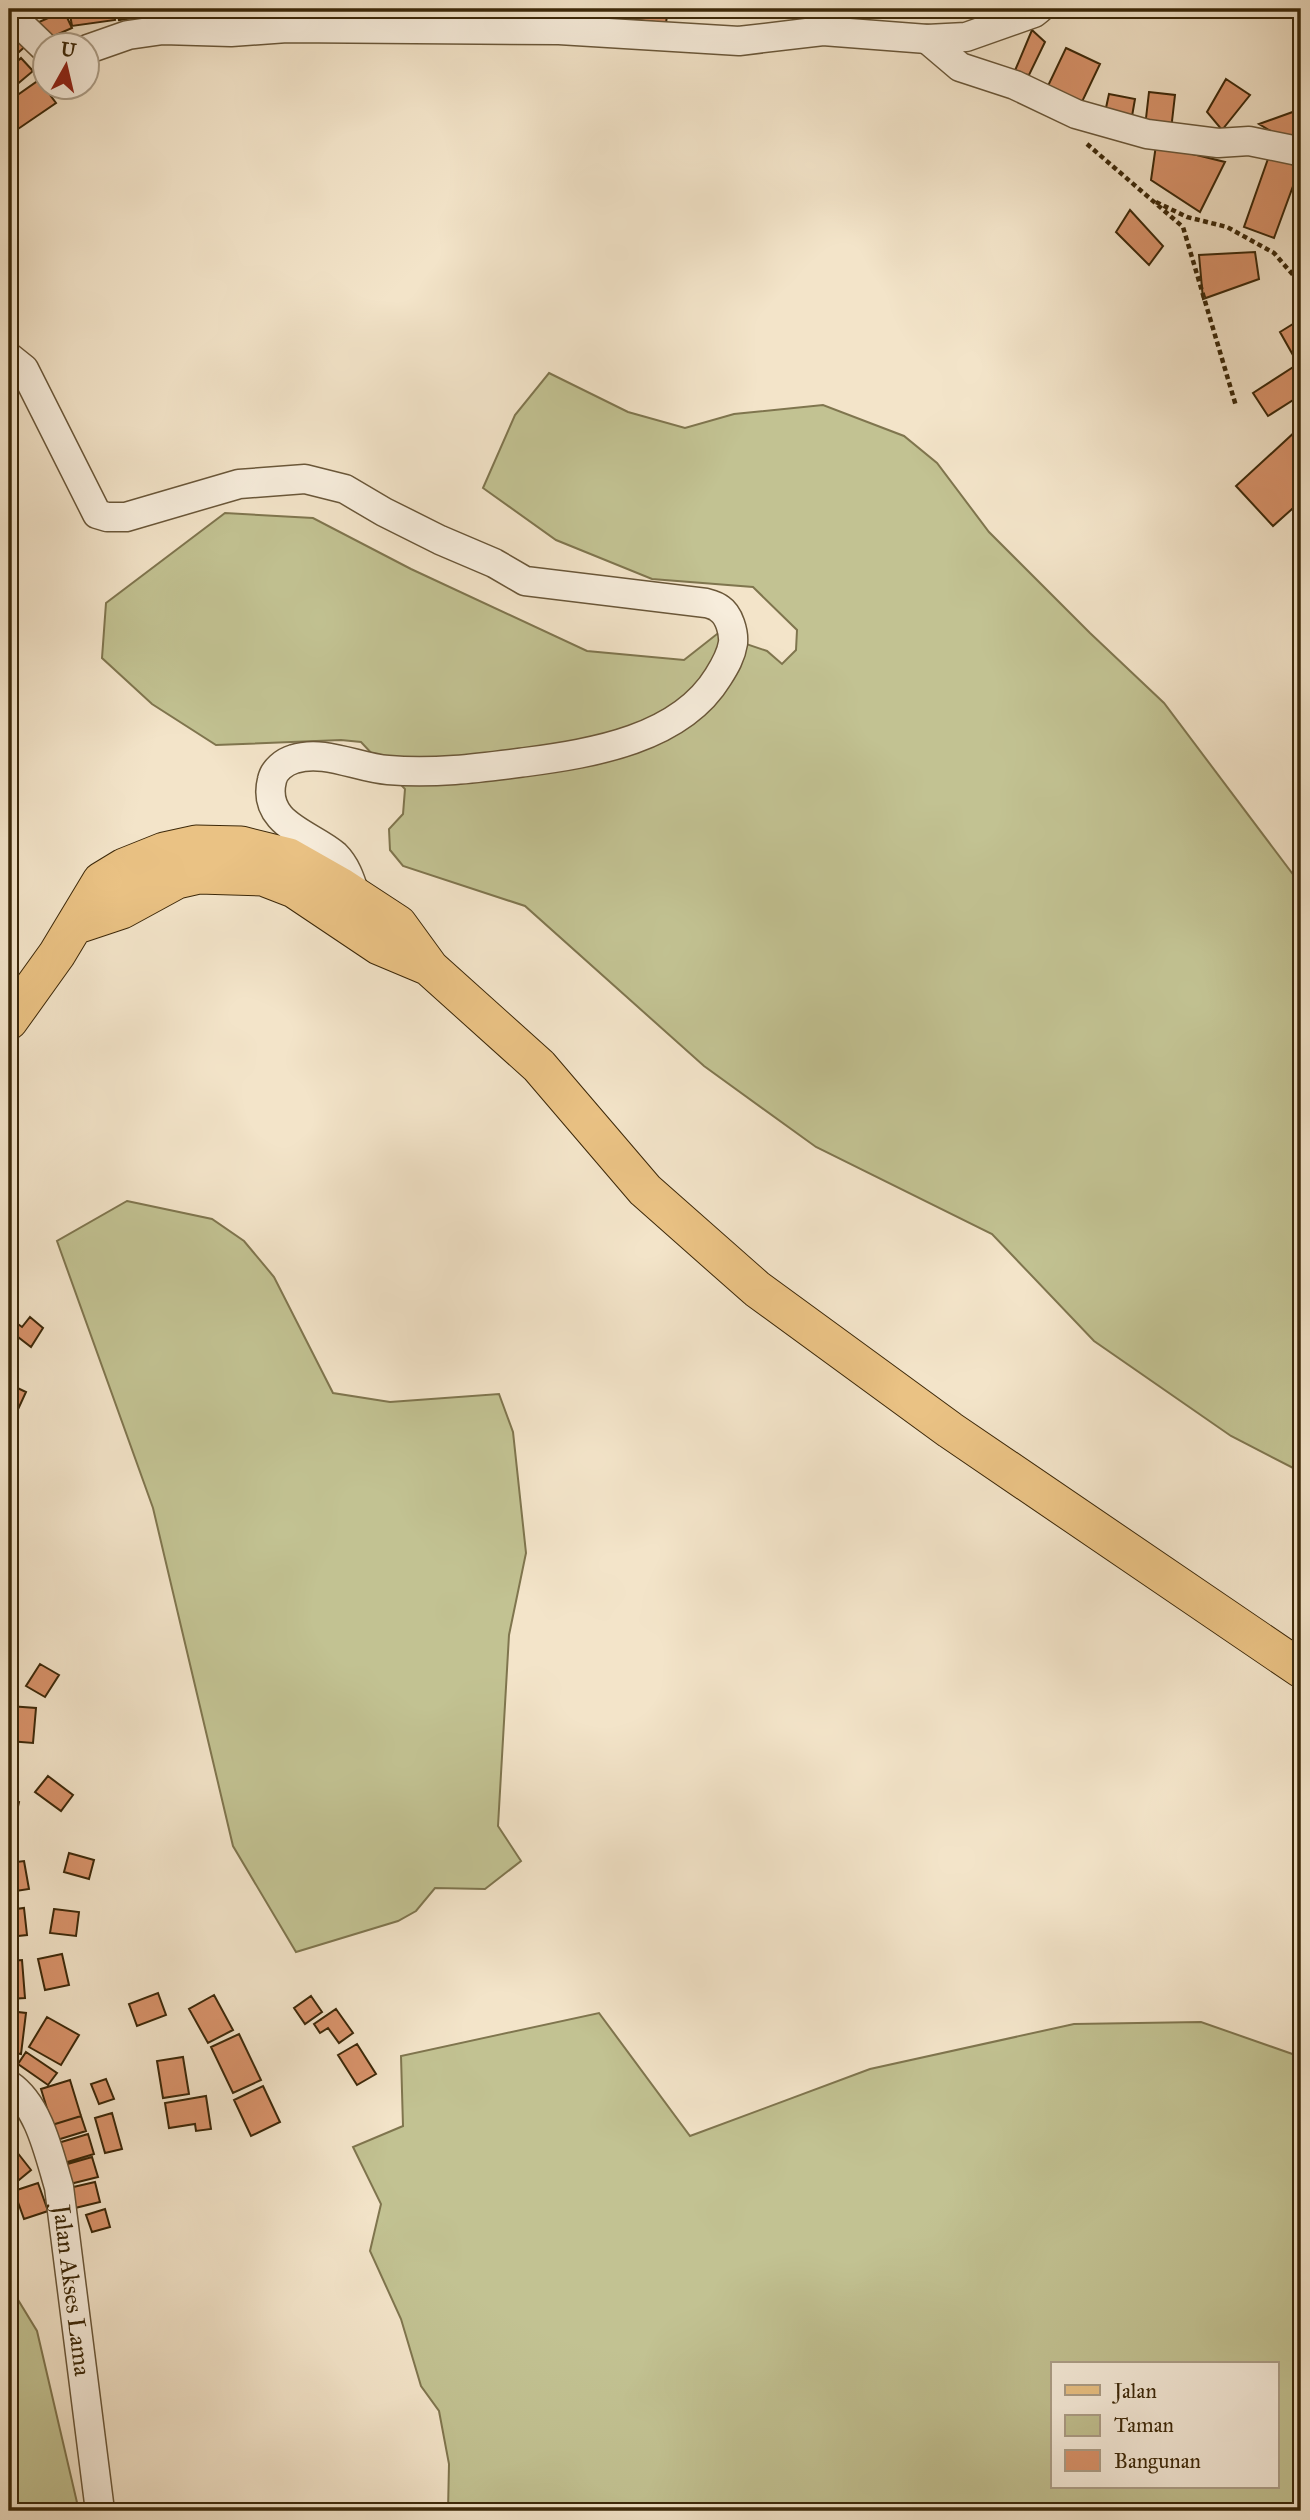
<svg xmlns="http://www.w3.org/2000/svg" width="1310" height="2520" font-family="'IM FELL Great Primer',serif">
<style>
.green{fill:#c2c292;stroke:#7f754e;stroke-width:2;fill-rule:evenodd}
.building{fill:#d9936b;stroke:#3c2809;stroke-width:2}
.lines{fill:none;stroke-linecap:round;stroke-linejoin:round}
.minor-casing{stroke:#6a5739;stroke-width:31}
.major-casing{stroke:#3c2809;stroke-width:39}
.path{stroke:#3c2809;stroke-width:4.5;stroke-dasharray:5 3.5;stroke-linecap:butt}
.minor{stroke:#f7eddc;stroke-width:28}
.major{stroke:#eac284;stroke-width:37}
.labels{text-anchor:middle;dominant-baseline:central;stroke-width:5;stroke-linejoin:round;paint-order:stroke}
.street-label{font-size:24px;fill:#3c2809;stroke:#f7eddc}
</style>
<rect width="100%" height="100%" fill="#f3e4c9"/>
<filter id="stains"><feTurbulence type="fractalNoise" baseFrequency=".00286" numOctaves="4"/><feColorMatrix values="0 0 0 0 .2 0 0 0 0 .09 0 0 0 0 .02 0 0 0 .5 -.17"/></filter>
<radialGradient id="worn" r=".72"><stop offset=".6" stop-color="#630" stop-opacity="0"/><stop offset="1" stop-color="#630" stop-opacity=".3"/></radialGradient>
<path class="green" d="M549 373 628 412 685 428 734 414 823 405 904 436 937 463 989 532 1090 633 1164 703 1301 885V1472L1231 1436 1094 1341 992 1234 816 1147 704 1066 525 906 403 866 390 850 389 829 403 814 405 789 361 742 341 740 216 745 152 704 102 658 106 603 225 513 313 518 411 569 587 651 684 660 717 634 767 651 782 664 796 650 797 630 753 587 652 579 556 540 483 488 515 415Z
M127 1201 212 1219 244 1241 274 1277 333 1393 390 1402 499 1394 513 1432 526 1553 509 1635 498 1826 521 1861 485 1889 435 1888 416 1911 398 1921 296 1952 233 1846 153 1508 57 1241Z
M599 2013 690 2136 870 2069 1074 2024 1201 2022 1301 2057V2511H448L449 2464 439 2411 421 2386 401 2319 370 2251 381 2204 353 2147 403 2126 401 2056ZM1053 2364H1277V2487H1053Z
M9 2285 37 2331 79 2511H9Z"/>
<path class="building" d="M35 9H49L50 11 39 17Z
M69 9H114L115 20 72 26Z
M117 9H146L147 16 119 20Z
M148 9H184L183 16H148Z
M190 9H246V16L190 11Z
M626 9H668L666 23 625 19Z
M952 9H988L987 18 951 14Z
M64 11 72 28 47 39 39 22Z
M1032 30 1045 42 1029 75 1014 73Z
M9 37 29 43 9 61Z
M1066 48 1100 64 1080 106 1046 90Z
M21 58 33 71 9 91V69Z
M1226 79 1250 95 1222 130 1207 112Z
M39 80 56 103 18 129 9 117V101Z
M1149 92 1175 95 1171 130 1145 127Z
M1109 94 1135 99 1131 122 1104 117Z
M1301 109V134L1284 139 1259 124Z
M1156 145 1225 162 1200 212 1151 180Z
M1269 156 1300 167 1274 238 1244 227Z
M1130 210 1163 246 1149 265 1116 232Z
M1255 252 1259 279 1203 299 1199 255Z
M1301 319V362L1298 364 1280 332Z
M1301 362V395L1268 416 1253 393Z
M1297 430 1301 434V501L1273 526 1236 486Z
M30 1317 43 1328 31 1347 9 1330 11 1319 22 1327Z
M9 1384 26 1392 14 1418 9 1415Z
M40 1664 59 1675 45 1697 26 1686Z
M9 1706 36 1708 33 1743 9 1741Z
M48 1776 73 1795 61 1811 35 1792Z
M9 1800 19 1802 15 1820 9 1819Z
M69 1853 94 1860 89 1879 64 1872Z
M24 1861 29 1889 9 1892V1863Z
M24 1908 27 1935 9 1937V1910Z
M54 1909 79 1912 76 1936 50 1933Z
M62 1954 69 1985 45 1990 38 1959Z
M22 1960 25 1998 9 1999V1961Z
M158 1993 166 2015 137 2026 129 2004Z
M214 1995 233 2030 208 2043 189 2009Z
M311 1996 322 2012 305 2024 294 2008Z
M336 2009 353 2033 339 2043 328 2028 320 2033 314 2024Z
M9 2011 26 2013 21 2054 9 2052Z
M47 2017 79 2035 61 2065 29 2047Z
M239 2034 261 2080 233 2093 211 2047Z
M357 2044 376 2074 357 2085 338 2055Z
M26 2052 57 2073 48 2085 18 2064Z
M183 2057 189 2094 163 2098 157 2061Z
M106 2079 114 2099 99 2104 91 2084Z
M70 2080 81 2116 52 2125 41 2089Z
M263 2086 280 2122 251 2136 234 2100Z
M206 2096 211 2129 196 2131 195 2124 169 2128 165 2103Z
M112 2113 122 2149 105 2153 95 2118Z
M81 2116 86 2131 57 2140 52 2125Z
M88 2134 94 2154 64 2163 58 2143Z
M13 2147 31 2170 13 2185 9 2181V2151Z
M92 2157 98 2177 70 2184 64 2165Z
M95 2182 100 2202 75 2208 69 2188Z
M38 2183 48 2211 24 2219 14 2191Z
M105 2209 110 2227 92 2232 86 2215Z"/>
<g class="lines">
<defs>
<g id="minor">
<path d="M9 30 20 24 46 49"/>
<path d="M927 39 960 67 1015 85 1076 114 1147 134 1218 143 1249 141 1298 151"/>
<path d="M88 49 128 35 163 30 231 32 287 28 559 30 739 41 823 31 927 39 966 37 1034 13 1039 9"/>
<path d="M9 357 24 369 97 514 107 517H126L239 484 305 479 345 489 384 512 440 540 494 563 525 581 706 603C710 604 717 606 720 609 729 615 734 632 733 643 731 656 725 666 718 677 680 739 593 753 526 762 479 768 435 774 388 770 358 768 324 749 294 759 284 762 274 770 272 780 261 824 311 834 335 855 347 867 351 882 356 897"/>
<path id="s1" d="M9 2085C39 2105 49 2154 59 2187L100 2511"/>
</g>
<path id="major" d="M74 926 122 910 177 880 199 875 263 877 294 889 379 946 429 967
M9 1021 57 954 101 881 124 867 164 851 196 844 241 845 289 857 340 886 398 924 430 968 539 1066 645 1190 757 1289 950 1430 1301 1669"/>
</defs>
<use href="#minor" class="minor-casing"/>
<use href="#major" class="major-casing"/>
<path class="path" d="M1087 144 1183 227 1236 406
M1156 202 1187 217 1227 227 1274 253 1301 284"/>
<use href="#minor" class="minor"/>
<use href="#major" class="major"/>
</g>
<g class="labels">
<g class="street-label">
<text stroke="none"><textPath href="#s1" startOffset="220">Jalan Akses Lama</textPath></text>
</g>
</g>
<rect width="1310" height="2520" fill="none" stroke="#f3e4c9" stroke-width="35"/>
<rect x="10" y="10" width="1289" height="2499" fill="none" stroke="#3c2809" stroke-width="3.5"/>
<rect x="18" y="18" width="1275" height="2485" fill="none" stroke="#3c2809" stroke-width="2"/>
<rect x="1051" y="2362" width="228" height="126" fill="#f7eddc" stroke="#ac9e88" stroke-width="2"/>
<rect x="1065" y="2385" width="35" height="10" fill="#eac284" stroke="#ac9e88" stroke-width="2"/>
<text x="1114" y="2398" font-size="21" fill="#3c2809">Jalan</text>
<rect x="1065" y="2415" width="35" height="21" fill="#c2c292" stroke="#ac9e88" stroke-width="2"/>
<text x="1114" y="2432" font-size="21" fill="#3c2809">Taman</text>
<rect x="1065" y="2450" width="35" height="21" fill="#d9936b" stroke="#ac9e88" stroke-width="2"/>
<text x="1114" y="2468" font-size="21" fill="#3c2809">Bangunan</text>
<g transform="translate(66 66) rotate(8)"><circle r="33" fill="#f7eddc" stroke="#ac9e88" stroke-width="2"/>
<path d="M0-5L12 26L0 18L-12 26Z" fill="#8f2418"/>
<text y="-10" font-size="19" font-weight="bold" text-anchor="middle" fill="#3c2809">U</text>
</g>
<rect width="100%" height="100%" filter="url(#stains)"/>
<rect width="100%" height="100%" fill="url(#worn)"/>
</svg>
